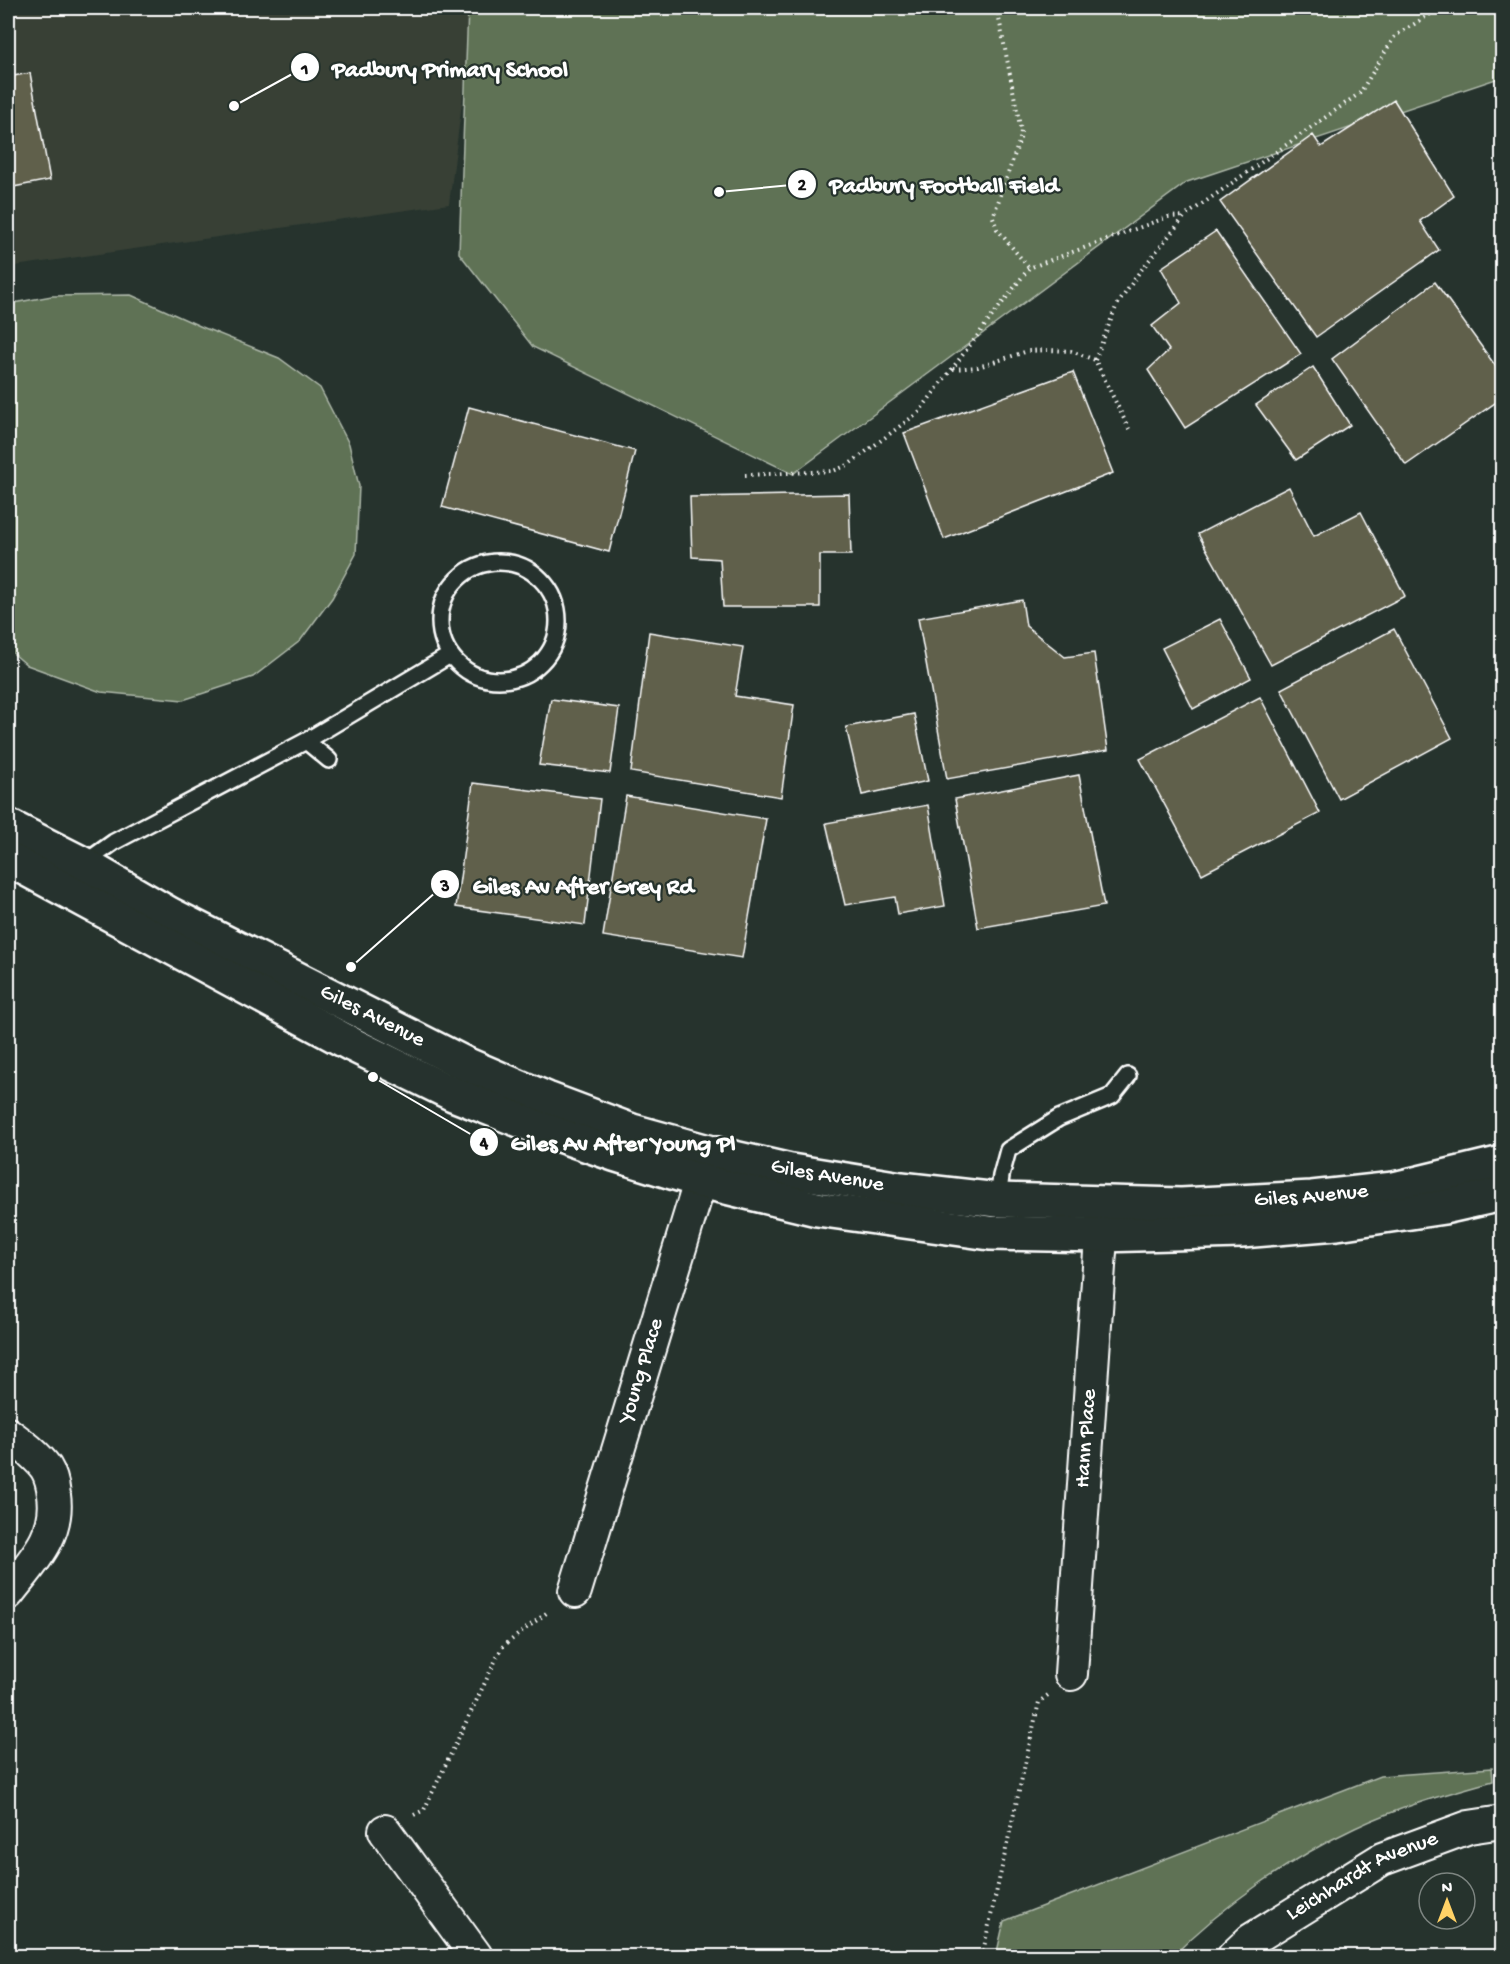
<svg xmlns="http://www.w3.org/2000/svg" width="1510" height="1964" font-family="'Gochi Hand',sans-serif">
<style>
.built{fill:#374036}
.green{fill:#5e7255;stroke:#aeb8aa;stroke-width:1.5}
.building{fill:#60604b;stroke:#fff;stroke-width:1.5}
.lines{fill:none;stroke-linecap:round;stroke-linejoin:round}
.lane-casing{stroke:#fff;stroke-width:20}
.street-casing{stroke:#fff;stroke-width:36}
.secondary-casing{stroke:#fff;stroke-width:38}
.path{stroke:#fff;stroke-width:4;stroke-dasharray:1.5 4.5;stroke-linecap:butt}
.lane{stroke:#26332d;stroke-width:15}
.street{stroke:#26332d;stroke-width:32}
.secondary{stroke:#26332d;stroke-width:33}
.labels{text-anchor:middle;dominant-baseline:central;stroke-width:4.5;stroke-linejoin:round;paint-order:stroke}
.street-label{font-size:22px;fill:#fff;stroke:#26332d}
.leader{fill:none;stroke:#fff;stroke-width:2}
.callout-dot{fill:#fff;stroke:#26332d;stroke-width:2}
.mark-label{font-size:18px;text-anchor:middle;font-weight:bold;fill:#111}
.callout-label{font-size:24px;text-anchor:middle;font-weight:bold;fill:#fff;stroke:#26332d;stroke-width:4.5;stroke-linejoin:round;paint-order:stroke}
</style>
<rect width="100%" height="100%" fill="#26332d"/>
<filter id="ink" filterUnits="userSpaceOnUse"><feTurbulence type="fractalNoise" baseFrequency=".0167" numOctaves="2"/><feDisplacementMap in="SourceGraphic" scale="12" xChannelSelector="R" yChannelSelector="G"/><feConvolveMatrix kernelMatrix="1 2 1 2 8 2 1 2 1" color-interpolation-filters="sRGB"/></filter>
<g filter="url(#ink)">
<path class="built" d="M8 8H474L449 204 8 267Z"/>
<path class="green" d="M468 8H1502V77L1187 182 793 474 533 347 459 253Z
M131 295 202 327 279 358 320 388 349 444 359 486 356 554 332 598 300 641 253 677 183 700 101 692 27 665 8 649V304L52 296Z
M1492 1768 1493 1781C1446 1794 1399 1807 1355 1828 1291 1858 1222 1906 1173 1956H1003L997 1952 1004 1921 1380 1776Z"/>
<path class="building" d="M30 73 50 180 8 188V77Z
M1394 100 1454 196 1420 221 1439 250 1316 337 1220 202 1313 135 1321 147Z
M1216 231 1301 354 1185 428 1148 370 1169 350 1152 326 1181 303 1161 268Z
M1435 282 1502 375V398L1406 465 1332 359Z
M1313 367 1350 425 1296 460 1256 405Z
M1073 372 1113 473 944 539 904 433Z
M469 407 635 451 609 552 442 507Z
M1289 487 1314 536 1361 512 1405 596 1271 665 1198 534Z
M849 494 851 555H820V607H723L720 559 692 557 690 497Z
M1022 600 1026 626 1065 657 1094 653 1108 750 947 779 918 618Z
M1220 619 1251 678 1193 709 1162 648Z
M1394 629 1452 738 1339 799 1281 689Z
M649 632 743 647 735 696 794 705 781 797 631 772Z
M1260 697 1320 813 1202 874 1140 759Z
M551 699 619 708 610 773 539 765Z
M914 714 928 781 862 795 846 727Z
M1079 775 1104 906 978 928 955 799Z
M473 783 600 799 585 925 456 907Z
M626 796 766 819 742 958 603 936Z
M928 805 945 906 898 914 895 897 845 905 826 823Z"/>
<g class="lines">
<defs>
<path id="lane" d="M440 621a59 59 0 1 1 118 0a59 59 0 1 1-118 0Z
M306 741 329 760
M83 864 114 842 306 741 450 655
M998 1200 1001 1176 1008 1150 1059 1118 1112 1096 1128 1076"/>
<g id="street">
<path d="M8 1434C21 1444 36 1454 46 1468 51 1476 53 1486 54 1495 60 1536 31 1563 8 1593"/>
<path id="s1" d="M575 1591 708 1156"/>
<path id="s2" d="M1071 1674 1103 1208"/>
<path d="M385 1831 476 1956"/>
<path id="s3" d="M1234 1956 1251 1940 1382 1859 1469 1827 1502 1822"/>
</g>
<g id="secondary">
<path id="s4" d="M8 826 83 864 169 914 465 1064 547 1099 632 1131 708 1152 791 1171 901 1189 998 1200 1181 1205 1312 1198 1394 1189 1502 1163"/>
<path d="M8 859 353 1045 453 1094 542 1129 614 1154 701 1181 817 1209 990 1233 1102 1235 1241 1231 1337 1223 1444 1207 1502 1194"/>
</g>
</defs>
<use href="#lane" class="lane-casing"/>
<use href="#street" class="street-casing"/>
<use href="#secondary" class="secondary-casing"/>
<path class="path" d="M997 8 1021 131 1020 139 993 217 997 229 1029 268
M1095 360 1116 307 1138 274 1185 216 1360 93 1395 36 1440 8
M953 369 978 367 1028 351 1048 350 1071 351 1095 360 1129 429
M745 475 833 471 848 465 919 412 1029 268 1168 217 1185 216
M414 1815 424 1810 502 1647 549 1611
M982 1956 1039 1702 1048 1695"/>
<use href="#lane" class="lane"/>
<use href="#street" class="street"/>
<use href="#secondary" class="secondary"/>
</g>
</g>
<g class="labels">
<g class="street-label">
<text stroke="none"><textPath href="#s4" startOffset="411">Giles Avenue</textPath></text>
<text stroke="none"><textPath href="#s4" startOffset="896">Giles Avenue</textPath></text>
<text stroke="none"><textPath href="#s4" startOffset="1382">Giles Avenue</textPath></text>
<text stroke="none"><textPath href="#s1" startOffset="230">Young Place</textPath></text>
<text stroke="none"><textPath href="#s2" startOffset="236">Hann Place</textPath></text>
<text stroke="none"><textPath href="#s3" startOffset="152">Leichhardt Avenue</textPath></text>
</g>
</g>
<path class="leader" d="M234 106L305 67M719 192L802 184M351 967L445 884M373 1077L484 1142"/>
<g class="callout-dot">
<circle cx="234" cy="106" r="6"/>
<circle cx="719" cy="192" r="6"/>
<circle cx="351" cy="967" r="6"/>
<circle cx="373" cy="1077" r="6"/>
<circle cx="305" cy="67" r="15"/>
<circle cx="802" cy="184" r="15"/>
<circle cx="445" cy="884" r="15"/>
<circle cx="484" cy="1142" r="15"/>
</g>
<g class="mark-label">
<text x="305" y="74">1</text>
<text x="802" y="190">2</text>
<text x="445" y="891">3</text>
<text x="484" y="1148">4</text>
</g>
<g class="callout-label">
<text x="450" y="76">Padbury Primary School</text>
<text x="944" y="192">Padbury Football Field</text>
<text x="583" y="893">Giles Av After Grey Rd</text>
<text x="623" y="1150">Giles Av After Young Pl</text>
</g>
<rect width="1510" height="1964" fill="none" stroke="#26332d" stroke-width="30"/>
<rect x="15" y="15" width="1480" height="1934" fill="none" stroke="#fff" stroke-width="2" filter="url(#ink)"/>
<g transform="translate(1447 1901)"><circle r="28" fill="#26332d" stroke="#7d8581" stroke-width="1.5"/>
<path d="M0-4.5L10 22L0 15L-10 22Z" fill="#ffd166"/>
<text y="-9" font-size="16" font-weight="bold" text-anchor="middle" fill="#ffffff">N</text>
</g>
</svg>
